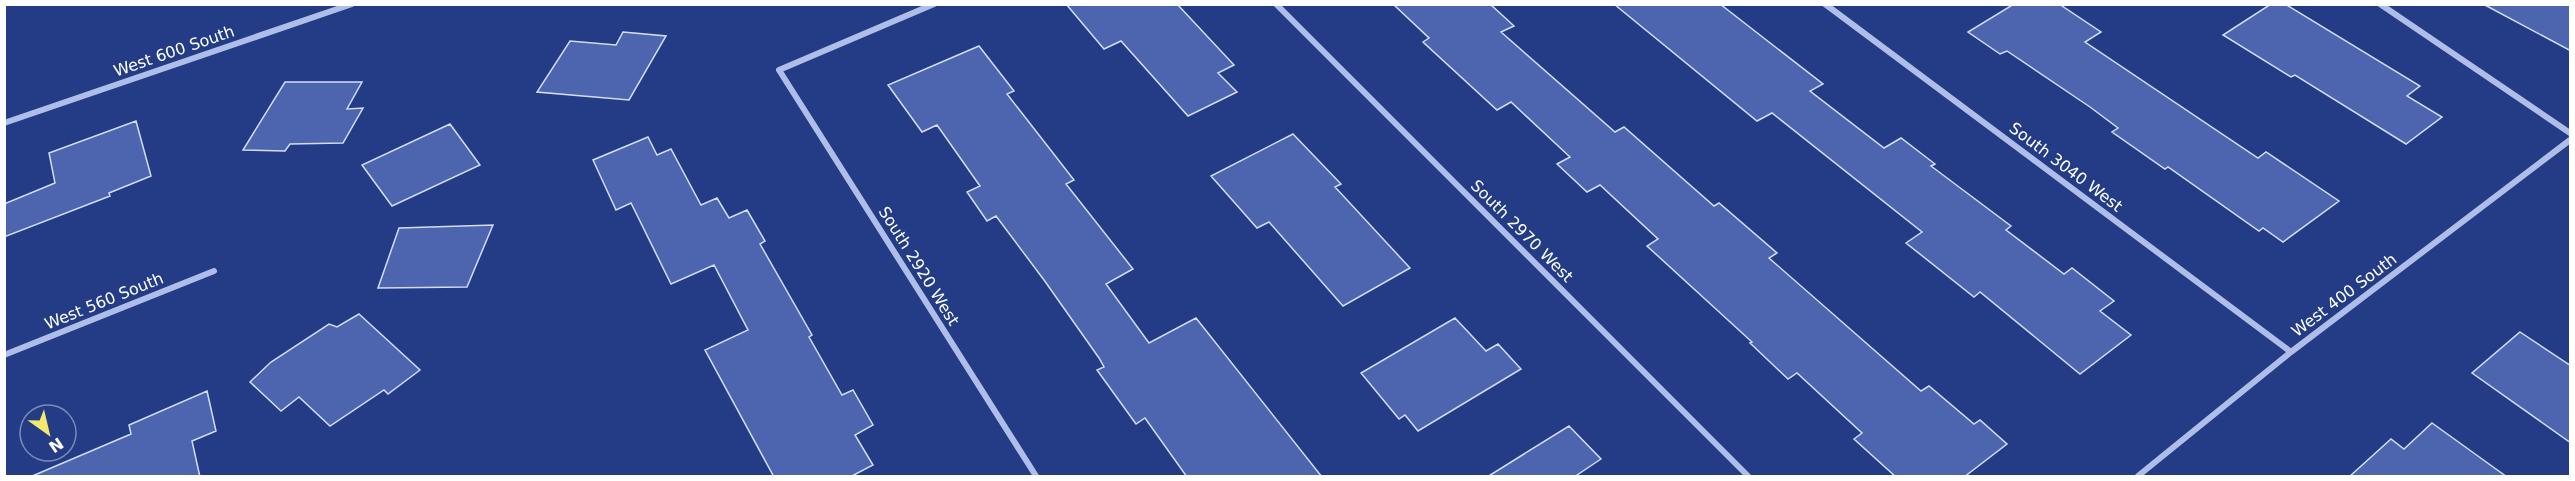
<svg xmlns="http://www.w3.org/2000/svg" width="2575" height="481" font-family="'DejaVu Sans',sans-serif">
<style>
.building{fill:#4c65ae;stroke:#d3dcf7;stroke-width:1.5}
.lines{fill:none;stroke-linecap:round;stroke-linejoin:round}
.street{stroke:#afbee9;stroke-width:6}
.labels{text-anchor:middle;dominant-baseline:central;stroke-width:5;stroke-linejoin:round;paint-order:stroke}
.street-label{font-size:16px;fill:#fff;stroke:#243c86}
</style>
<rect width="100%" height="100%" fill="#243c86"/>
<path class="building" d="M1066 4H1177L1234 65 1218 73 1237 92 1188 116 1121 41 1104 49Z
M1393 4H1490L1514 26 1501 32 1615 132 1624 127 1714 206 1719 203 1777 253 1769 258 1921 391 1929 386 1974 424 1980 420 2007 444 1964 477H1896L1854 439 1862 433 1797 373 1788 379 1750 343 1752 342 1647 246 1658 239 1600 185 1587 192 1557 164 1570 157 1511 102 1497 110 1423 42 1429 38Z
M1614 4H1720L1823 84 1810 91 1884 148 1901 138 1935 164 1931 166 2011 226 2006 230 2064 274 2072 268 2114 301 2100 311 2131 335 2080 374 1980 292 1974 297 1906 243 1922 232 1772 113 1757 121Z
M2014 4H2059L2101 32 2085 42 2258 158 2266 152 2339 201 2283 242 2263 228 2259 231 2168 167 2165 169 2112 132 2118 128 2090 107 2007 51 2000 54 1968 32Z
M2271 4H2285L2420 86 2407 96 2442 117 2406 144 2295 75 2291 77 2223 35Z
M2483 4H2571V51Z
M623 32 666 36 629 100 537 92 570 41 616 45Z
M979 46 1014 91 1007 94 1074 180 1066 184 1133 269 1106 284 1149 343 1196 318 1322 477H1187L1145 418 1136 424 1097 370 1104 367 1099 358 1044 280 996 216 987 221 967 192 980 186 937 125 922 132 888 85Z
M285 82H362L347 109 363 108 343 143 290 144 285 151 243 150Z
M136 121 151 176 109 193 110 196 4 237V204L55 183 49 153Z
M450 124 480 165 392 206 362 165Z
M1293 134 1341 184 1335 187 1410 268 1343 306 1269 222 1257 228 1211 176Z
M648 137 657 155 671 149 701 205 717 198 729 218 747 210 765 241 760 244 812 335 809 337 842 395 853 390 873 425 855 435 873 465 850 477H774L705 350 748 330 714 265 671 284 631 203 616 210 593 160Z
M493 225 467 287 378 288 399 228Z
M359 314 420 370 388 394 384 390 330 426 299 397 281 411 250 382 271 362 329 324 337 327Z
M1455 318 1486 351 1498 344 1521 369 1418 431 1405 415 1399 419 1361 373Z
M2520 332 2571 366V443L2472 373Z
M207 391 216 431 192 441 200 477H30L131 434 129 425Z
M2432 423 2507 477H2349L2391 439 2404 449Z
M1569 426 1601 459 1574 477H1487Z"/>
<g class="lines">
<path class="street" d="M934 4 779 70 1036 476
M1276 4 1748 476
M1825 4 2291 352
M2380 4 2570 133
M4 123 352 4
M4 355 214 271
M2138 476 2291 352 2570 140"/>
</g>
<g class="labels">
<g class="street-label">
<text transform="translate(174 51) rotate(-19)">West 600 South</text>
<text transform="translate(2066 167) rotate(37)">South 3040 West</text>
<text transform="translate(1522 231) rotate(45)">South 2970 West</text>
<text transform="translate(919 266) rotate(58)">South 2920 West</text>
<text transform="translate(2344 295) rotate(-37)">West 400 South</text>
<text transform="translate(104 301) rotate(-22)">West 560 South</text>
</g>
</g>
<rect width="2575" height="481" fill="none" stroke="#ffffff" stroke-width="12"/>
<g transform="translate(48 433) rotate(146)"><circle r="28" fill="#243c86" stroke="#7c8ab6" stroke-width="1.5"/>
<path d="M0-4.5L10 22L0 15L-10 22Z" fill="#f3e772"/>
<text y="-9" font-size="16" font-weight="bold" text-anchor="middle" fill="#ffffff">N</text>
</g>
</svg>
